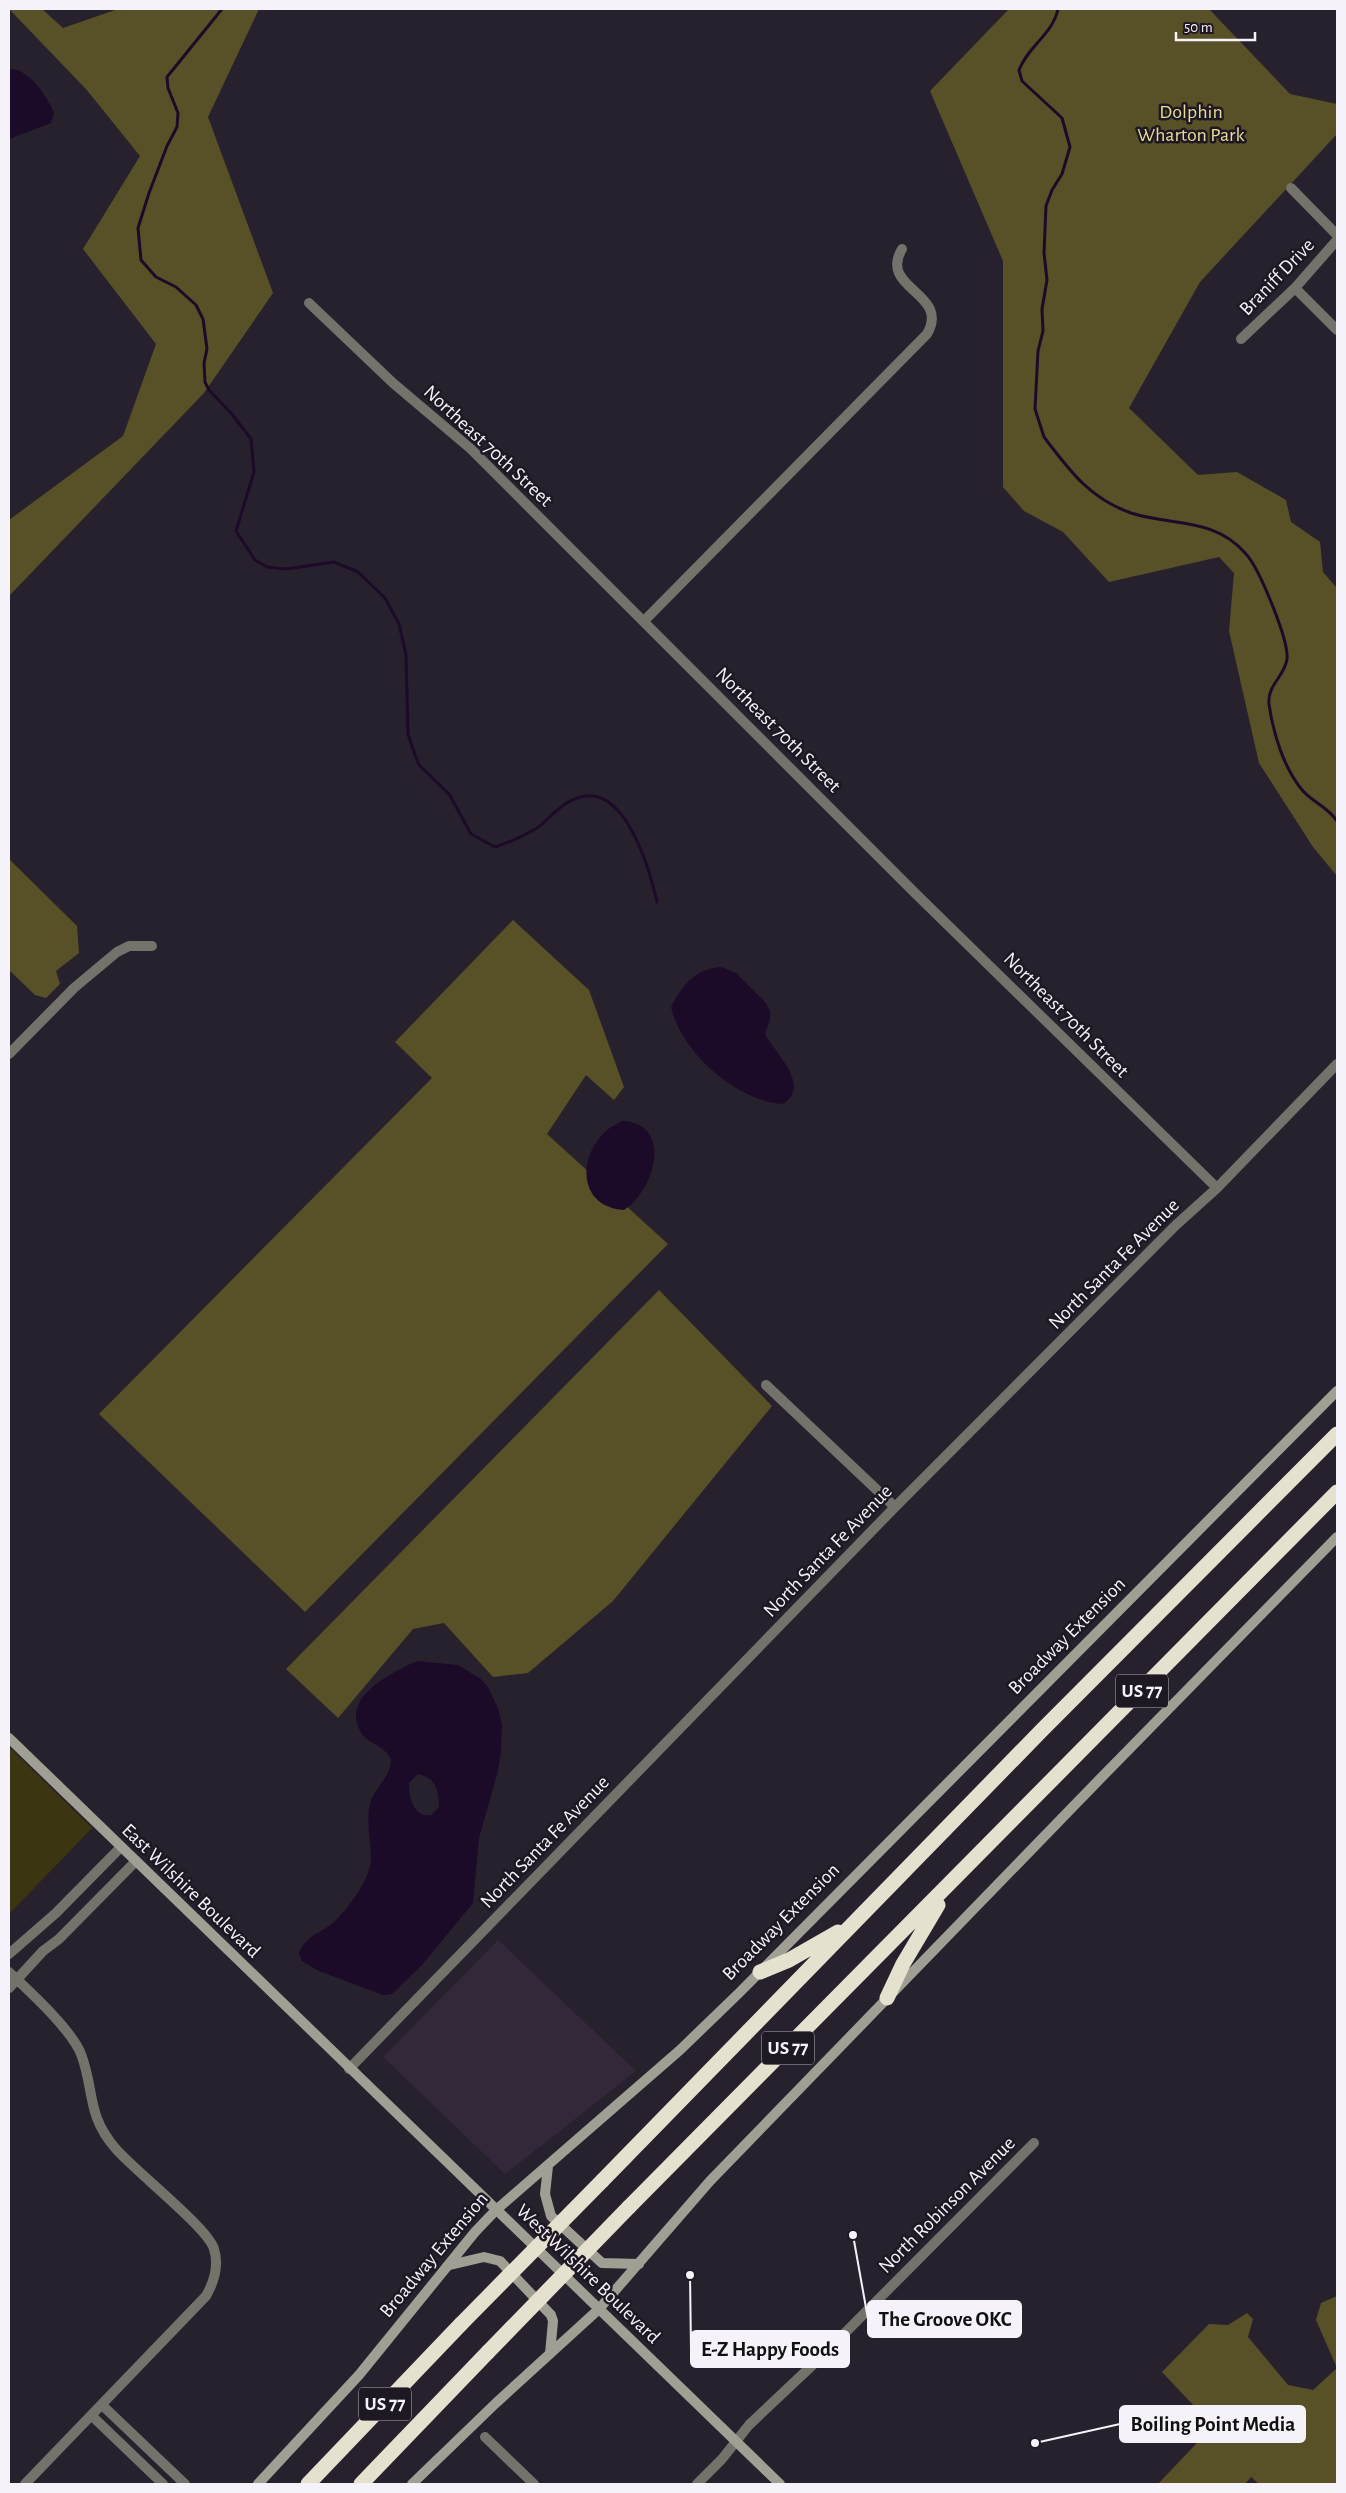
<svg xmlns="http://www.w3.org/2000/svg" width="1346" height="2493" font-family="'Alegreya Sans',sans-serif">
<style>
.built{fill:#32283a}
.green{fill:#3b3512}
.forest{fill:#585128}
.water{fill:#1c0b28;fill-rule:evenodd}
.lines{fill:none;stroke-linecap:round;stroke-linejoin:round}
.stream{stroke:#1c0b28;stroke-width:3}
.street{stroke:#73726b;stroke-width:10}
.secondary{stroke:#a09f93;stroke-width:10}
.highway{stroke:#e4e1cf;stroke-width:15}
.highway-bridge{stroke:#e4e1cf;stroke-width:15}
.labels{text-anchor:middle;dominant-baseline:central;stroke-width:5;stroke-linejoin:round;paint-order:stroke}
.shield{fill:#1e1823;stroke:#b5b1ba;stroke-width:1}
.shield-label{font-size:19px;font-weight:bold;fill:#f6f2fa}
.park-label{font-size:20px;fill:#e8db95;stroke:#1e1823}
.street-label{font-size:20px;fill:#f6f2fa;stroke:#1e1823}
.leader{fill:none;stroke:#f6f2fa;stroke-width:2}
.callout-dot{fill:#f6f2fa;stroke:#1e1823;stroke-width:2}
.callout{fill:#f6f2fa;stroke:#f6f2fa;stroke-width:2}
.callout-label{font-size:21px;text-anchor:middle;font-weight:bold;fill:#111}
</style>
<rect width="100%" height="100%" fill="#27212d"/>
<path class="built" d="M498 1940 636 2071 505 2174 383 2057Z"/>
<path class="green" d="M9 1747 92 1828 9 1914Z"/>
<path class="forest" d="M9 9H42L63 28 118 9H259L208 117 273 293 204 393 9 596V520L123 436 156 344 83 249 140 156 86 89Z
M1009 9H1209L1290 94 1337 104V134L1200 282 1129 408 1198 475 1237 472 1286 500 1291 522 1320 542 1323 572 1337 588V876L1313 847 1259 763 1229 631 1234 573 1219 557 1109 582 1063 532 1024 511 1003 487V261L930 91Z
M9 859 77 926 79 953 56 971 60 984 46 998 35 995 9 970Z
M513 920 589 990 624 1087 614 1100 586 1075 547 1134 668 1244 305 1612 99 1414 432 1078 395 1042Z
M659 1290 772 1406 613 1601 528 1673 493 1677 444 1623 413 1629 338 1718 286 1669Z
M1337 2296V2484H1259L1251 2477 1245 2484H1158L1213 2426 1162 2372 1209 2324 1228 2325 1247 2313 1253 2319 1248 2337 1288 2385 1313 2390 1337 2368 1316 2320 1321 2303Z"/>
<path class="water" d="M12 69C30 70 48 98 54 113L51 123 9 139V71Z
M721 967 736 973 766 1003 770 1011V1019L765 1034C775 1053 812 1086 783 1104 736 1101 681 1052 671 1007 683 984 695 969 721 967Z
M622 1121C674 1123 655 1190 624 1210 578 1207 577 1157 606 1131 610 1127 617 1124 622 1121Z
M417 1661 458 1665 481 1679 488 1687 498 1708 502 1725 501 1753 497 1775 479 1838 473 1903 423 1964 392 1994 383 1995 319 1971 302 1961 299 1954C305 1934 324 1933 337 1919 351 1904 372 1877 371 1856 370 1840 366 1819 370 1803 375 1787 391 1777 391 1759 385 1746 370 1745 362 1734 338 1698 391 1673 417 1661ZM418 1774C436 1778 439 1790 439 1807L431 1815C413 1818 409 1796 409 1783Z"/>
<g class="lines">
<path class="stream" d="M222 9 167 77 168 88 178 113 177 127 167 146 149 193 138 228 141 260 156 277 176 287 196 305 203 319 207 349 204 363 205 382 209 390 231 413 251 439 254 472 236 531 255 560 267 567 286 569 334 562 358 572 385 598 399 624 406 655 408 734 415 755 419 765 449 794 471 834 495 847C510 842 524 836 537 828 551 818 562 801 581 797 626 785 650 871 657 902
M1058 9C1053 34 1028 46 1019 70L1022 81 1062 118 1070 147 1062 174 1052 190 1046 206 1044 253 1047 280 1042 309 1043 331 1038 351 1035 409 1044 437C1070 471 1089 498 1131 513 1171 526 1215 517 1246 554 1259 568 1289 640 1287 659 1285 676 1267 685 1269 704 1273 733 1284 769 1303 791 1314 803 1328 807 1337 821"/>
<path class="street" d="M1291 188 1337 235
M1295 288 1337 330
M309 303 393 383 471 449 917 895 1217 1188
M1241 339 1295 288 1337 240
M644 621 927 334C951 293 878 289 902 249
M9 1054 74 988 117 952 129 946H152
M766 1385 895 1507
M9 1954 56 1913 121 1847
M9 1972C29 1991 71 2029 81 2054 95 2091 86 2115 116 2149 135 2171 208 2228 214 2249 219 2265 214 2282 206 2296L25 2484
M9 1988 43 1951 59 1939 136 1861
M349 2069 895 1507 1176 1225 1217 1188 1337 1064
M102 2405 185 2484
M92 2416 163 2484
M485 2437 534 2484
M697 2484 722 2459 749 2425 821 2357 1034 2143"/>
<path class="secondary" d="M9 1738 780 2484
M548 2166 545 2194 551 2216 602 2263 639 2264
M450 2265 484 2257 500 2261 551 2315 553 2321 550 2354
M258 2484 359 2375 475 2232 496 2210 680 2050 739 1993 1337 1391
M412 2484 496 2403 599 2309 710 2181 1096 1783 1337 1537"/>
<path class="highway" d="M760 1972 789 1960 838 1932
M887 1998 903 1964 938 1905
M602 2181 1042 1730 1337 1434
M629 2207 1337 1492
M308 2484 461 2324
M361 2484 488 2352"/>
<path class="highway-bridge" d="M461 2324 602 2181
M488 2352 629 2207"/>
</g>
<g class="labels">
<g class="shield">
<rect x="1116" y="1674.5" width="52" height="33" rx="4"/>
<rect x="762" y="2031.5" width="52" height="33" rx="4"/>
<rect x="359" y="2387.5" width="52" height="33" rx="4"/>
</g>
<g class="shield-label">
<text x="1142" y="1691">US 77</text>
<text x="788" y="2048">US 77</text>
<text x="385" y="2404">US 77</text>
</g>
<g class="park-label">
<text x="1191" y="112">Dolphin<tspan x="1191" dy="23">Wharton Park</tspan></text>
</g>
<g class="street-label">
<text transform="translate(1277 277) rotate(-46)">Braniff Drive</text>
<text transform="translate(488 446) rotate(43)">Northeast 70th Street</text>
<text transform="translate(778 730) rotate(45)">Northeast 70th Street</text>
<text transform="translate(1066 1015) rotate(45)">Northeast 70th Street</text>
<text transform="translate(1114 1264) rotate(-45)">North Santa Fe Avenue</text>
<text transform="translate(828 1551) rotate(-46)">North Santa Fe Avenue</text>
<text transform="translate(1067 1636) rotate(-45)">Broadway Extension</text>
<text transform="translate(545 1842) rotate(-46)">North Santa Fe Avenue</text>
<text transform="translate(191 1891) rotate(44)">East Wilshire Boulevard</text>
<text transform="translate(781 1922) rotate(-45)">Broadway Extension</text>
<text transform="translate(947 2205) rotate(-45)">North Robinson Avenue</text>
<text transform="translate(434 2255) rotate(-50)">Broadway Extension</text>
<text transform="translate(588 2274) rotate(44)">West Wilshire Boulevard</text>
</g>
</g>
<path class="leader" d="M853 2235L868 2319M690 2275L691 2349M1035 2443L1120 2424"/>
<g class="callout-dot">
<circle cx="853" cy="2235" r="5"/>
<circle cx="690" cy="2275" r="5"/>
<circle cx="1035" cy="2443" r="5"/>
</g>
<g class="callout">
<rect x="868" y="2301" width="153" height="36" rx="5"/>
<rect x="691" y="2331" width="158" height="36" rx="5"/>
<rect x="1120" y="2406" width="185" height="36" rx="5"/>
</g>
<g class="callout-label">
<text x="945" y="2326">The Groove OKC</text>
<text x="770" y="2356">E-Z Happy Foods</text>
<text x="1213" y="2431">Boiling Point Media</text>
</g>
<rect width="1346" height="2493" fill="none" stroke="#f6f2fa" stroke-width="20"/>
<path d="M1176 32v8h79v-8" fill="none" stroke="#f6f2fa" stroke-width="2.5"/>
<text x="1184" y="32" font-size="15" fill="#f6f2fa" stroke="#1e1823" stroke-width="4" paint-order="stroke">50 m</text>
</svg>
